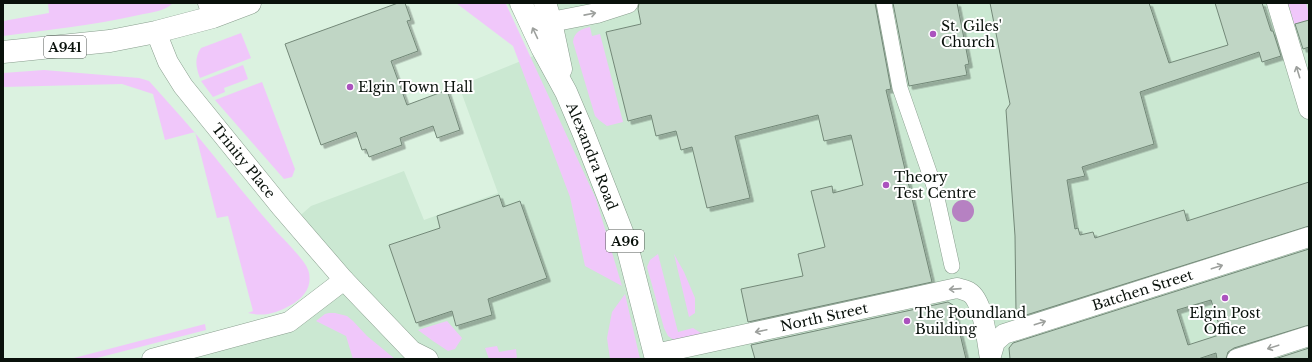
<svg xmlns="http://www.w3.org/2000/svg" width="1312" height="362" font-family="'Libre Baskerville',serif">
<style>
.built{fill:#cbe8d2}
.green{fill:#f0c7fa}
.water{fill:#b681c2}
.building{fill:#c0d6c5;stroke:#738878;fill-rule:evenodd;filter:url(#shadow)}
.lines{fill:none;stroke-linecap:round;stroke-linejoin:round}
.pedestrian-casing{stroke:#899e8e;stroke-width:16}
.minor-casing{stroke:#899e8e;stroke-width:21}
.primary-casing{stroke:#899e8e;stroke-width:23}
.trunk-casing{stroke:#899e8e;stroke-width:23}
.pedestrian{stroke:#fff;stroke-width:15}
.minor{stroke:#fff;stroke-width:20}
.primary{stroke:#fff;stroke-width:22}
.trunk{stroke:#fff;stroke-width:22}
.oneway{stroke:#9da09d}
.poi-dot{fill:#ab52be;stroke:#fff;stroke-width:1.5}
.labels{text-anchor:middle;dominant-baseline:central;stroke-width:4;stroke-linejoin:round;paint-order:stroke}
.shield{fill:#fff;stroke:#535854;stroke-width:1}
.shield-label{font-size:13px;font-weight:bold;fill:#09110b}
.poi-label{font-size:14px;fill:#09110b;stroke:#fff;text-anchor:start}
.street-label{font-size:14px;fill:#09110b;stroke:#fff}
</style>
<defs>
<filter id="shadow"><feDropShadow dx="3.5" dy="3.5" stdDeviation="0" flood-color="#0004"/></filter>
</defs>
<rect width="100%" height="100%" fill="#dbf2e0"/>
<path class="built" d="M507 3H1309V359H433L295 220 311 206 404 171 424 220 498 193 459 86 536 55Z
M344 284 422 359H159L291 325Z"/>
<path class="green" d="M48 3H173C164 12 151 12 139 15 94 25 49 30 3 36V21L49 13Z
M456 3 506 4 596 199 622 286 585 266 570 197 513 46Z
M1288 3H1306L1309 14V20L1294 24Z
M590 27 592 36 600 34 623 122 607 126 599 120 595 116 573 42C574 32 581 29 590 27Z
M241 33 251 58 200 78C196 68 194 58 201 48Z
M243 65 248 79 224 88 225 92 213 97 201 81Z
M44 70 139 78 149 81C164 98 180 115 195 133 220 163 244 194 270 224 279 236 307 260 309 273 312 288 303 298 291 305 277 313 264 317 248 313L253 311 228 216 217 218 195 132 165 140 153 94 122 84 3 87V73Z
M262 82 295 169 292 177 284 179 215 100Z
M658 254 678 332 693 328 704 335 674 340 668 336 664 328 647 267 650 260Z
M674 254 684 272 695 298V313L689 317Z
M625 294 640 359H610L607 338 612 312Z
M329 313H335L347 316 353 321 367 336 395 359H353L346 336 316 321 325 314Z
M447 321 462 338 455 349 448 351 433 341 418 330Z
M205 324 206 330 93 359H70Z
M497 346 499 352 516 349 517 359H489L485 348Z"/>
<path class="water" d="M952 211a11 11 0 1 1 22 0a11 11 0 1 1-22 0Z"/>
<path class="building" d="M398 3H405L411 20 407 21 418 51 391 61 407 105 447 90 460 130 437 138 433 126 400 138 402 145 369 157 366 149 362 150 356 132 321 145 285 44Z
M639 3H875L891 89 886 90 932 282 748 322 741 289 803 276 798 254 825 247 811 191 832 186 833 193 863 185 851 135 824 141 818 115 735 136 750 198 707 208 692 147 681 150 676 131 656 136 651 115 628 121 606 32 641 24 638 9Z
M893 3H957L969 64 965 65 967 75 909 86Z
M990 3H1149L1169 63 1228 45 1215 3H1262L1271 31H1273L1281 56 1262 62 1259 52 1140 92 1154 144 1082 167 1085 176 1067 180 1075 229 1078 228 1080 235 1093 232 1095 238 1184 210 1187 221 1309 182V226L1023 316 1016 312 1015 236 1006 110 1010 104Z
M1309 20V47L1303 49 1295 24Z
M499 195 503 207 520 201 547 278 488 299 492 315 456 326 452 311 416 323 389 245 440 228 437 216Z
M1309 249V325L1234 348 1228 352 1226 359H1217L1216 353 1198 359H1010L1009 348 1013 343ZM1211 300 1222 334 1188 345 1177 310Z
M948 302 953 305 966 359H755L751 345Z
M1309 348V359H1275Z"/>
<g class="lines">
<defs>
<path id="pedestrian" d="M884 3 900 88 935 189 952 266"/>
<g id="minor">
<path d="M208 3 213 17"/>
<path d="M1277 3 1309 109"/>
<path d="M551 22 597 13 628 3"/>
<path id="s1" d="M156 32 168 62 183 86 281 207 344 280"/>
<path id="s2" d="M655 354 957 288C961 289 965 290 969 292 984 301 987 342 990 359"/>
<path d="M152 359 289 322 344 280 412 351 428 359"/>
<path id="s3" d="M990 359 995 342 1004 334 1309 237"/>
<path d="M1237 359 1309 336"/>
</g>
<path id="primary" d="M3 52 110 41 156 32 213 17 250 3"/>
<g id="trunk">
<path id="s4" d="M521 3 542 48 566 92 583 132 626 242 656 359"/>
<path d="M545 3 551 22 561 69"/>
</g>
</defs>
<use href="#pedestrian" class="pedestrian-casing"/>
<use href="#minor" class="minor-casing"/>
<use href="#primary" class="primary-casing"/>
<use href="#trunk" class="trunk-casing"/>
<use href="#pedestrian" class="pedestrian"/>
<use href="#minor" class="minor"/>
<use href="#primary" class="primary"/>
<use href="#trunk" class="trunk"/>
</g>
<defs><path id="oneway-shaft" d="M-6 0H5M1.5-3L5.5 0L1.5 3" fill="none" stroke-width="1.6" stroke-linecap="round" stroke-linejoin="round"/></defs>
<g class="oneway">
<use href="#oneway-shaft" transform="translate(590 14) rotate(-11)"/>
<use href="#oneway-shaft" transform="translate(535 33) rotate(-115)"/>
<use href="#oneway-shaft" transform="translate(1298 72) rotate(-107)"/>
<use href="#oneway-shaft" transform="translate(1217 267) rotate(-18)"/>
<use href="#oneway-shaft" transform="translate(955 289) rotate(176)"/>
<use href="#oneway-shaft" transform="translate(1040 323) rotate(-18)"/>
<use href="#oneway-shaft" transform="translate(761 331) rotate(168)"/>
<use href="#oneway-shaft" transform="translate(1273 347) rotate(162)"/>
</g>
<g class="poi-dot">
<circle cx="933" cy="34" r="4"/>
<circle cx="350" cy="87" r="4"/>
<circle cx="886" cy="185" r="4"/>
<circle cx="1225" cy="298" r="4"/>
<circle cx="907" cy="321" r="4"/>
</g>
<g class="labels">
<g class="shield">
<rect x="44" y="36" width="42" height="22" rx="3"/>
<rect x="606" y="230" width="38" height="22" rx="3"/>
</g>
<g class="shield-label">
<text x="65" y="47">A941</text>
<text x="625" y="241">A96</text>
</g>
<g class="poi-label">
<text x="941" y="26">St. Giles'<tspan x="941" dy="16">Church</tspan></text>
<text x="358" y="87">Elgin Town Hall</text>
<text x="894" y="177">Theory<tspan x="894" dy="16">Test Centre</tspan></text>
<text x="915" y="313">The Poundland<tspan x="915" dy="16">Building</tspan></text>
<text x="1225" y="313" text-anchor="middle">Elgin Post<tspan x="1225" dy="16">Office</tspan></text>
</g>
<g class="street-label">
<text stroke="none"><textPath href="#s4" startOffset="169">Alexandra Road</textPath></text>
<text stroke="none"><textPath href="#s1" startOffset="157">Trinity Place</textPath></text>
<text stroke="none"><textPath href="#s3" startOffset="175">Batchen Street</textPath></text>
<text stroke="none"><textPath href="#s2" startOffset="173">North Street</textPath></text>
</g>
</g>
<rect width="1312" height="362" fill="none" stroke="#09110b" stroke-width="8"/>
</svg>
